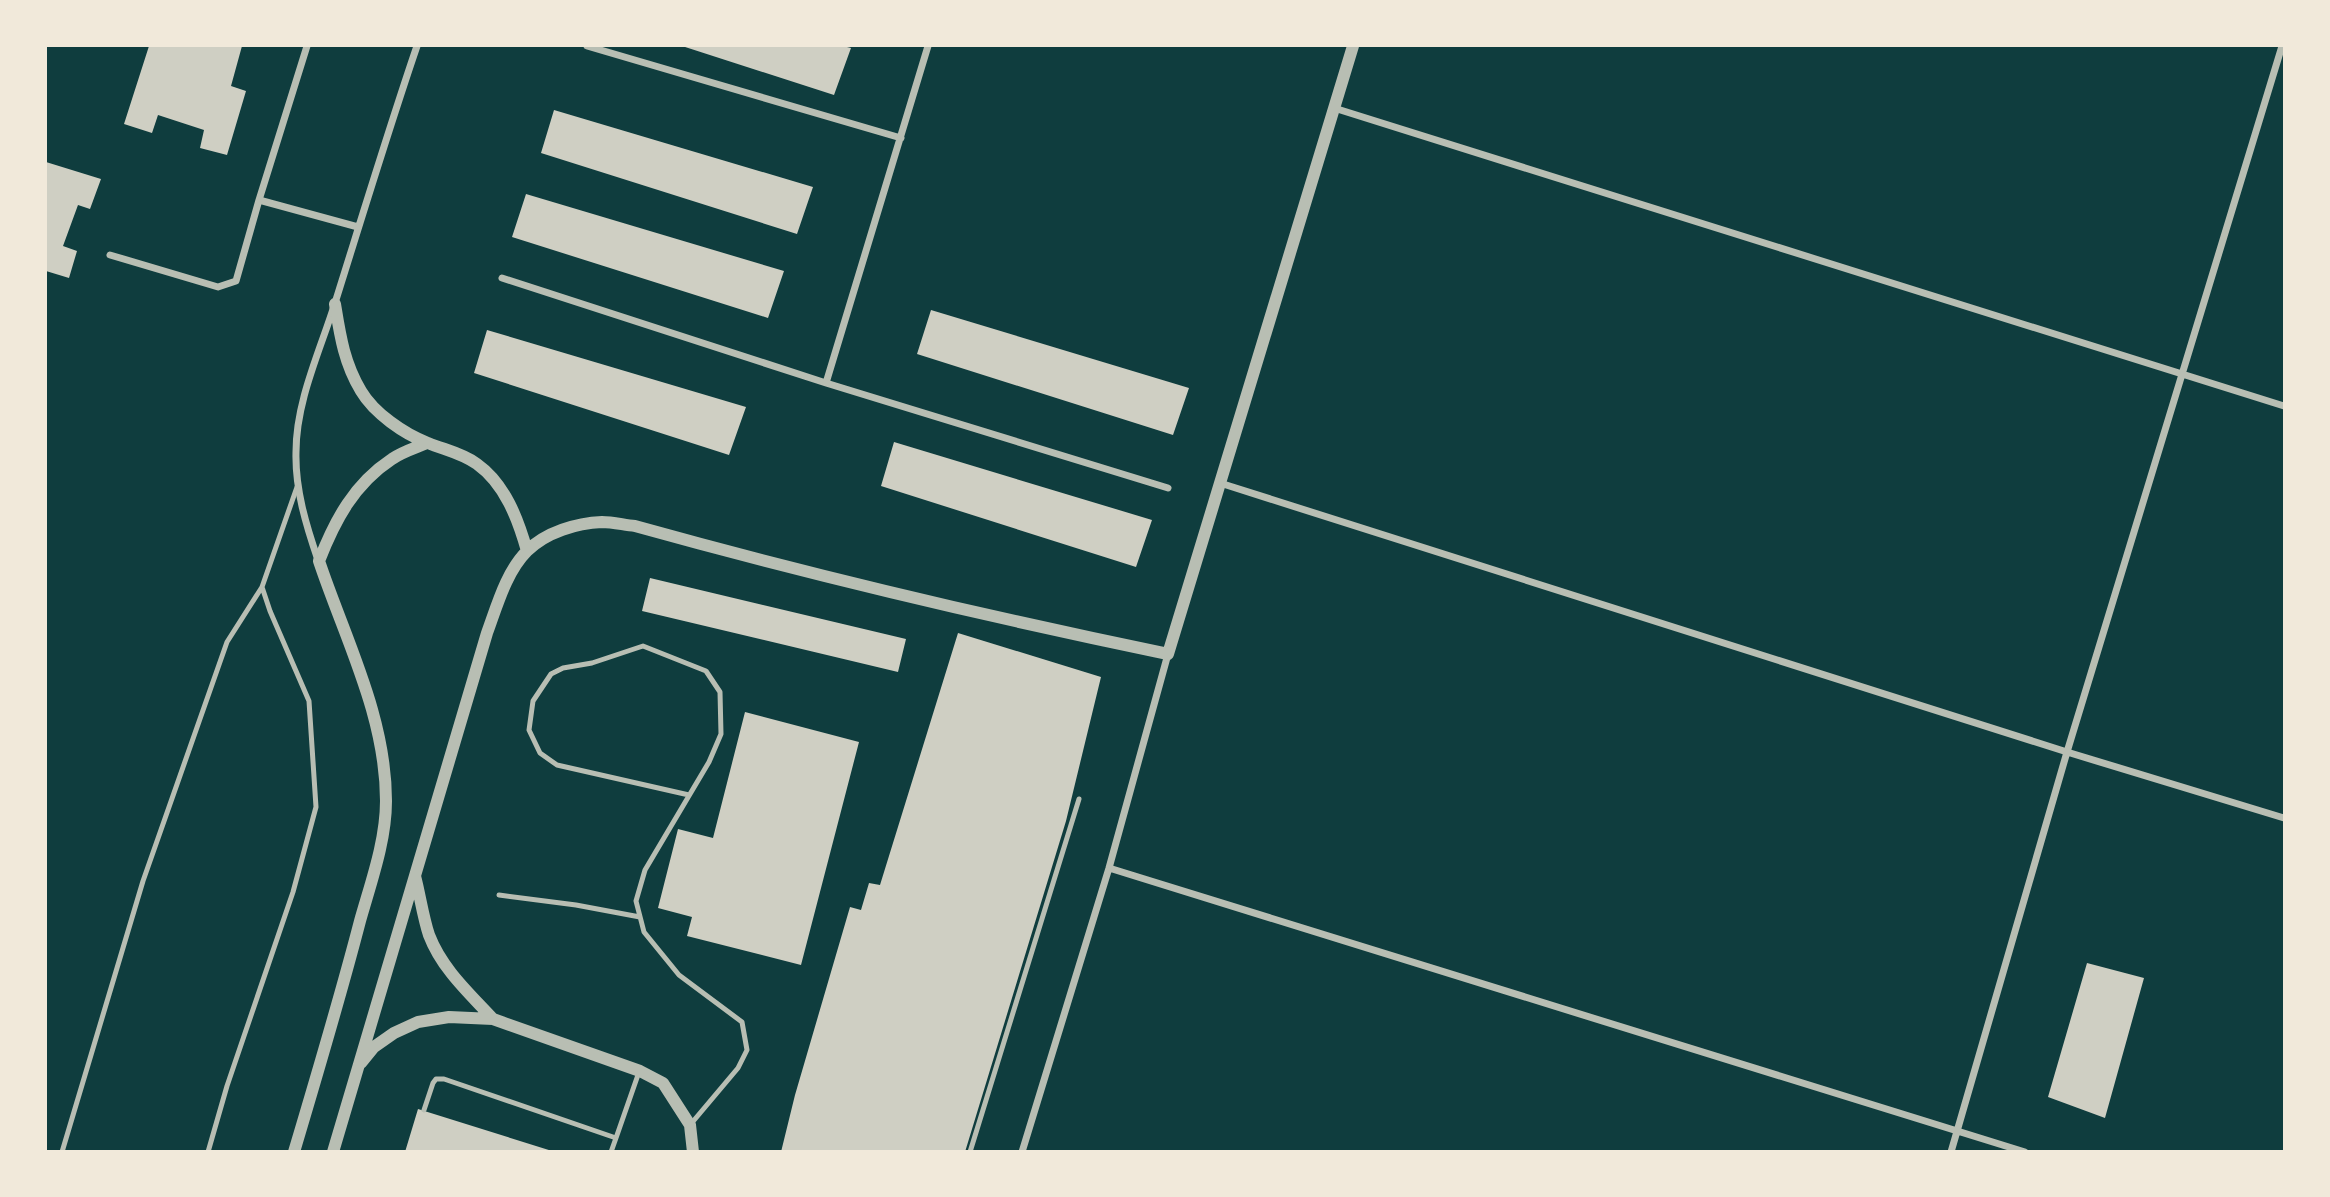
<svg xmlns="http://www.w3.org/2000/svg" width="2330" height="1197" font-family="Georgia,serif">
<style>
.building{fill:#cfcfc3}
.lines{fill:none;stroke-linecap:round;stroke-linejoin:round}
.service{stroke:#b8beb3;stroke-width:5}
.minor{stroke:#b8beb3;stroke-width:7}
.tertiary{stroke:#b8beb3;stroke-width:12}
</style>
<rect width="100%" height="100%" fill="#0f3d3e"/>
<path class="building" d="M149 46H242L231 86 246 91 227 155 200 148 204 130 158 115 152 133 124 124Z
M682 46H843L851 48 834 95Z
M554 110 813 187 797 234 541 153Z
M46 162 101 179 90 209 78 205 63 246 77 251 69 278 46 271Z
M526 194 784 271 768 318 512 237Z
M931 310 1189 388 1173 435 917 354Z
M487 330 746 407 729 455 474 373Z
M894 442 1152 520 1136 567 881 486Z
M650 578 906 639 898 672 642 611Z
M958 633 1101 677 1066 821 965 1152H781L795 1095 850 907 861 910 869 883 880 885Z
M745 712 859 742 801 965 687 936 692 917 658 908 678 829 713 838Z
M2087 963 2144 978 2105 1118 2048 1097Z
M418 1109 552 1151V1152H405Z"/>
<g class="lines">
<path class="service" d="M689 795 557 765 540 753 529 730 533 701 551 674 563 668 592 663 643 646 706 671 720 692 721 734 709 762 645 870 636 901 644 932 679 975 742 1022 747 1050 738 1068 690 1125
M499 895 576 905 640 917
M424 1110 433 1083 436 1079H444L616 1138 611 1152
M616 1138 639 1072
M62 1152 143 881 227 642 262 587 297 487
M208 1152 227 1086 293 892 316 807 309 701 270 611 262 587
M970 1152 1079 799"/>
<path class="minor" d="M587 46 901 138
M1334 108 2284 406
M259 200 358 227
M110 255 218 287 236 281 259 200 307 46
M502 278 826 383 1168 488
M826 383 928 46
M1220 483 2067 752 2284 818
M318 560C306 525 295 489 296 452 296 401 320 351 335 303 362 217 388 131 417 46
M1109 868 2025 1152
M1022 1152 1109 868 1168 654
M1951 1152 2067 752 2282 46"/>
<path class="tertiary" d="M335 304C340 335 344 363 361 391 374 413 404 434 428 443 445 450 462 453 477 464 505 484 518 519 527 551
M415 876C420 895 423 917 429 935 442 969 469 993 493 1019
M361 1063 374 1047 394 1033 418 1022 449 1017 493 1019 640 1071 663 1083 690 1125 693 1152
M294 1152C317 1075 340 998 360 921 371 882 386 841 386 801 386 716 345 639 319 561 335 520 354 484 392 459 402 452 415 448 427 443
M333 1152 487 633C497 606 506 572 527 551 546 532 577 523 602 522 613 522 624 525 635 526 811 575 989 617 1168 654L1353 46"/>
</g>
<rect width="2330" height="1197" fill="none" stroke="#f1e9da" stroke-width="94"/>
</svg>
